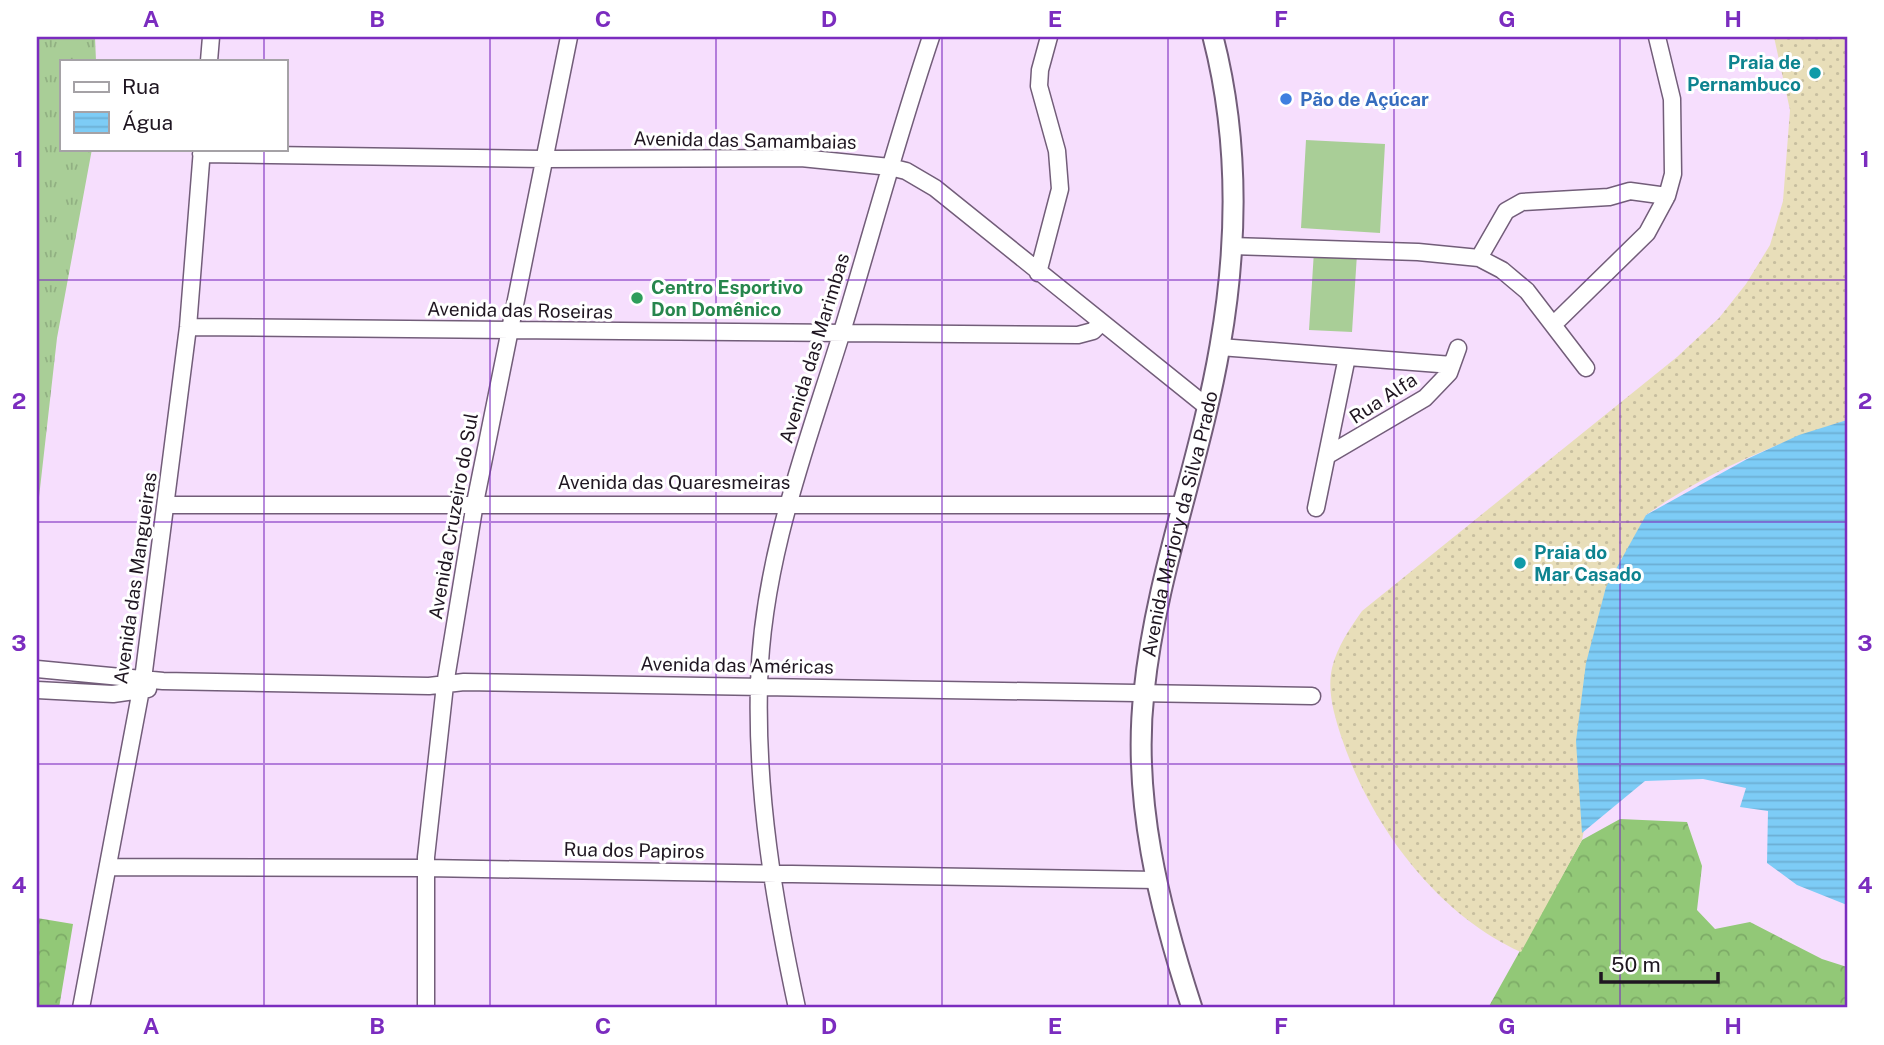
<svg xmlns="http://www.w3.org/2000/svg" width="1884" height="1045" font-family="'Public Sans',sans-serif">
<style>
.grass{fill:url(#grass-tufts)}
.forest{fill:url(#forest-crowns)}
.sand{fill:url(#sand-dots)}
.pitch{fill:#a9ce97}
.water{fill:url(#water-rules)}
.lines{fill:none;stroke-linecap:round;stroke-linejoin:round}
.minor-casing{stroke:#725d79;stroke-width:19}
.major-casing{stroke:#725d79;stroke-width:23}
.minor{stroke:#fff;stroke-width:16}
.major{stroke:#fff;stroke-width:19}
.grid{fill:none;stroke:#7b2cbf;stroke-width:2;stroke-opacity:0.55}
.culture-dot{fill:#0f9aa8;stroke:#fff;stroke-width:2.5}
.shop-dot{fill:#3f7fe0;stroke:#fff;stroke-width:2.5}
.leisure-dot{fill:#2e9e5b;stroke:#fff;stroke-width:2.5}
.labels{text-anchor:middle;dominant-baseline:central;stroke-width:6;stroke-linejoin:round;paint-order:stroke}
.culture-label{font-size:19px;font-weight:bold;fill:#0d838f;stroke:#fff;text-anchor:end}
.shop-label{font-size:19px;font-weight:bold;fill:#366cbe;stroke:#fff;text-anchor:start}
.street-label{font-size:19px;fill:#1f1621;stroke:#fff}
.leisure-label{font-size:19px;font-weight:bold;fill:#27864d;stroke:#fff;text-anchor:start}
.neatline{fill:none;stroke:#7b2cbf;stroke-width:2.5}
.grid-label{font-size:23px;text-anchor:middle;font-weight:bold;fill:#7b2cbf}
</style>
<defs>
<pattern id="grass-tufts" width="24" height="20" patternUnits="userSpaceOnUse" patternTransform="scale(1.75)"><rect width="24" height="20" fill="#a9ce97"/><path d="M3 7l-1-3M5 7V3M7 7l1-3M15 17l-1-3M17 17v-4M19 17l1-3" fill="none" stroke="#91b082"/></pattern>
<pattern id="forest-crowns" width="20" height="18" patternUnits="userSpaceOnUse" patternTransform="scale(1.75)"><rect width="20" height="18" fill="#92c877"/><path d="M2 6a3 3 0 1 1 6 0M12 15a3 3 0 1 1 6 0" fill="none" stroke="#7dab67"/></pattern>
<pattern id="sand-dots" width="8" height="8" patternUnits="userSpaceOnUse" patternTransform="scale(1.75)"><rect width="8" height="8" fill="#e8deb9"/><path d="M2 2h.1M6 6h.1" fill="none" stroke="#c7be9f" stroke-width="1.8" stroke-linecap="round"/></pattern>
<pattern id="water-rules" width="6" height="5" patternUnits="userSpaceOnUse" patternTransform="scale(1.75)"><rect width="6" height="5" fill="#7dccf6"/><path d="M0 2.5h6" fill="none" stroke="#6caed3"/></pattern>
</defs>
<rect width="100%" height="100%" fill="#f6defd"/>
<path class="grass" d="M37 37H95L96 61H61V149H92L57 338 37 515Z"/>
<path class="forest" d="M1620 819 1687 822 1702 866 1697 910 1715 929 1750 922 1822 959 1847 967V1008H1488L1582 840Z
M37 918 73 924 59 1008H37Z"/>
<path class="sand" d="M1774 37H1847V420C1778 442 1705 473 1646 515L1582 840 1521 952C1436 914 1370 824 1341 736 1334 714 1327 691 1332 668 1337 647 1350 628 1362 611L1677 357 1719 318 1746 284 1770 245 1783 201 1790 110Z"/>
<path class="pitch" d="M1306 140 1385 144 1380 233 1301 228Z
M1314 251 1357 254 1352 332 1309 330Z"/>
<path class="water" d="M1847 420V905L1797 885 1767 863 1768 811 1740 807 1746 788 1703 779 1645 781 1582 833 1576 741 1586 663 1606 587 1646 515 1747 459 1799 435Z"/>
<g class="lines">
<defs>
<path id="minor" d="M209 61 211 37
M201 154 543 159 801 158 890 167 906 171 935 188 1206 406
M1231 246 1418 252 1479 258 1502 270 1527 291 1586 368
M1479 258 1506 211 1522 202 1609 197 1630 191 1667 196
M1038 273 1060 189 1057 151 1039 86 1040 70 1049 37
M1554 324 1647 233 1667 196 1673 174 1672 99 1657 37
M188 327 1078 335 1093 331 1101 323
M1220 347 1452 365
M1328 455 1425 398 1449 373 1458 348
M167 505H1182
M1316 508 1347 357
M37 669 163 681 429 686 464 682 1312 696
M37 690 113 694 148 689
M109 867 426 868 1157 880
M81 1008 143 679 188 327 202 149
M426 1008V857L445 685 475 503 569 37
M797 1008C774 901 756 794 759 684 762 562 805 450 841 335 871 236 898 135 931 37"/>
<g id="major">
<path id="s1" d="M1192 1008C1159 907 1132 799 1144 692 1156 574 1200 463 1220 346 1238 243 1239 138 1213 37"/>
</g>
</defs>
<use href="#minor" class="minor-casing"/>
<use href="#major" class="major-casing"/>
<use href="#minor" class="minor"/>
<use href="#major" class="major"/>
</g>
<path class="grid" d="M264 37V61M490 37V1008M716 37V1008M942 37V1008M1168 37V1008M1394 37V1008M1620 37V1008M264 149V1008M37 280H1847M37 522H1847M37 764H1847"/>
<g class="culture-dot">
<circle cx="1815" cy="73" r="7"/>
<circle cx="1520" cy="563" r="7"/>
</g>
<circle class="shop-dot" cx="1286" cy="99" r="7"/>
<circle class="leisure-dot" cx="637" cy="298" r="7"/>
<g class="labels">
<g class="culture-label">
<text x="1801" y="62">Praia de<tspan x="1801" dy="22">Pernambuco</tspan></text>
<text x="1534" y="552" text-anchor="start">Praia do<tspan x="1534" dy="22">Mar Casado</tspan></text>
</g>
<g class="shop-label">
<text x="1300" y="99">Pão de Açúcar</text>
</g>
<g class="street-label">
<text transform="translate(745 140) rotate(1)">Avenida das Samambaias</text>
<text transform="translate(520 310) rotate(1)">Avenida das Roseiras</text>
<text transform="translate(814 348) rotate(-73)">Avenida das Marimbas</text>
<text transform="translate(1383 398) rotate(-33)">Rua Alfa</text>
<text x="674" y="482">Avenida das Quaresmeiras</text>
<text transform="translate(453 516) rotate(-80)">Avenida Cruzeiro do Sul</text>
<text stroke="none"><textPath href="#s1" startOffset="494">Avenida Marjory da Silva Prado</textPath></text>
<text transform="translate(135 578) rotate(-82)">Avenida das Mangueiras</text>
<text transform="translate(737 665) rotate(1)">Avenida das Américas</text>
<text transform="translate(634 850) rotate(1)">Rua dos Papiros</text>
</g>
<g class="leisure-label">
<text x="651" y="287">Centro Esportivo<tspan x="651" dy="22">Don Domênico</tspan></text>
</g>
</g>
<rect width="1884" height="1045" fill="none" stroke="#ffffff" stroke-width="77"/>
<rect x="60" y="60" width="228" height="91" fill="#ffffff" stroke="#a5a2a6" stroke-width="2"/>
<rect x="74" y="82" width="35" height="10" fill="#ffffff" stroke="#a5a2a6" stroke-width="2"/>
<text x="122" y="94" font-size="21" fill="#1f1621">Rua</text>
<rect x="74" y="112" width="35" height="21" fill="url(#water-rules)" stroke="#a5a2a6" stroke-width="2"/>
<text x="122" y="130" font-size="21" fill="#1f1621">Água</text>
<path d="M1601 972v10h117v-10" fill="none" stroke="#1f1621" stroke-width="3.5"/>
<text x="1611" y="972" font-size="21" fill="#1f1621" stroke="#ffffff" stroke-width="5" paint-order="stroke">50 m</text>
<rect x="38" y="38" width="1808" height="968" class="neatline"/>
<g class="grid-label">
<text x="151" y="27">A</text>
<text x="377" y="27">B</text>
<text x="603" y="27">C</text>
<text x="829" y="27">D</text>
<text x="1055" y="27">E</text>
<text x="1281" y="27">F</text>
<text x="1507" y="27">G</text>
<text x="1733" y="27">H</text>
<text x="19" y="167">1</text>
<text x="1865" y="167">1</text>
<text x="19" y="409">2</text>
<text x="1865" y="409">2</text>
<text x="19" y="651">3</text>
<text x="1865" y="651">3</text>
<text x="19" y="893">4</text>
<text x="1865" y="893">4</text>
<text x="151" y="1034">A</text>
<text x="377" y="1034">B</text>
<text x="603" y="1034">C</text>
<text x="829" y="1034">D</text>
<text x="1055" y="1034">E</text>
<text x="1281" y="1034">F</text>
<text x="1507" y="1034">G</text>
<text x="1733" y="1034">H</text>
</g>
</svg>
